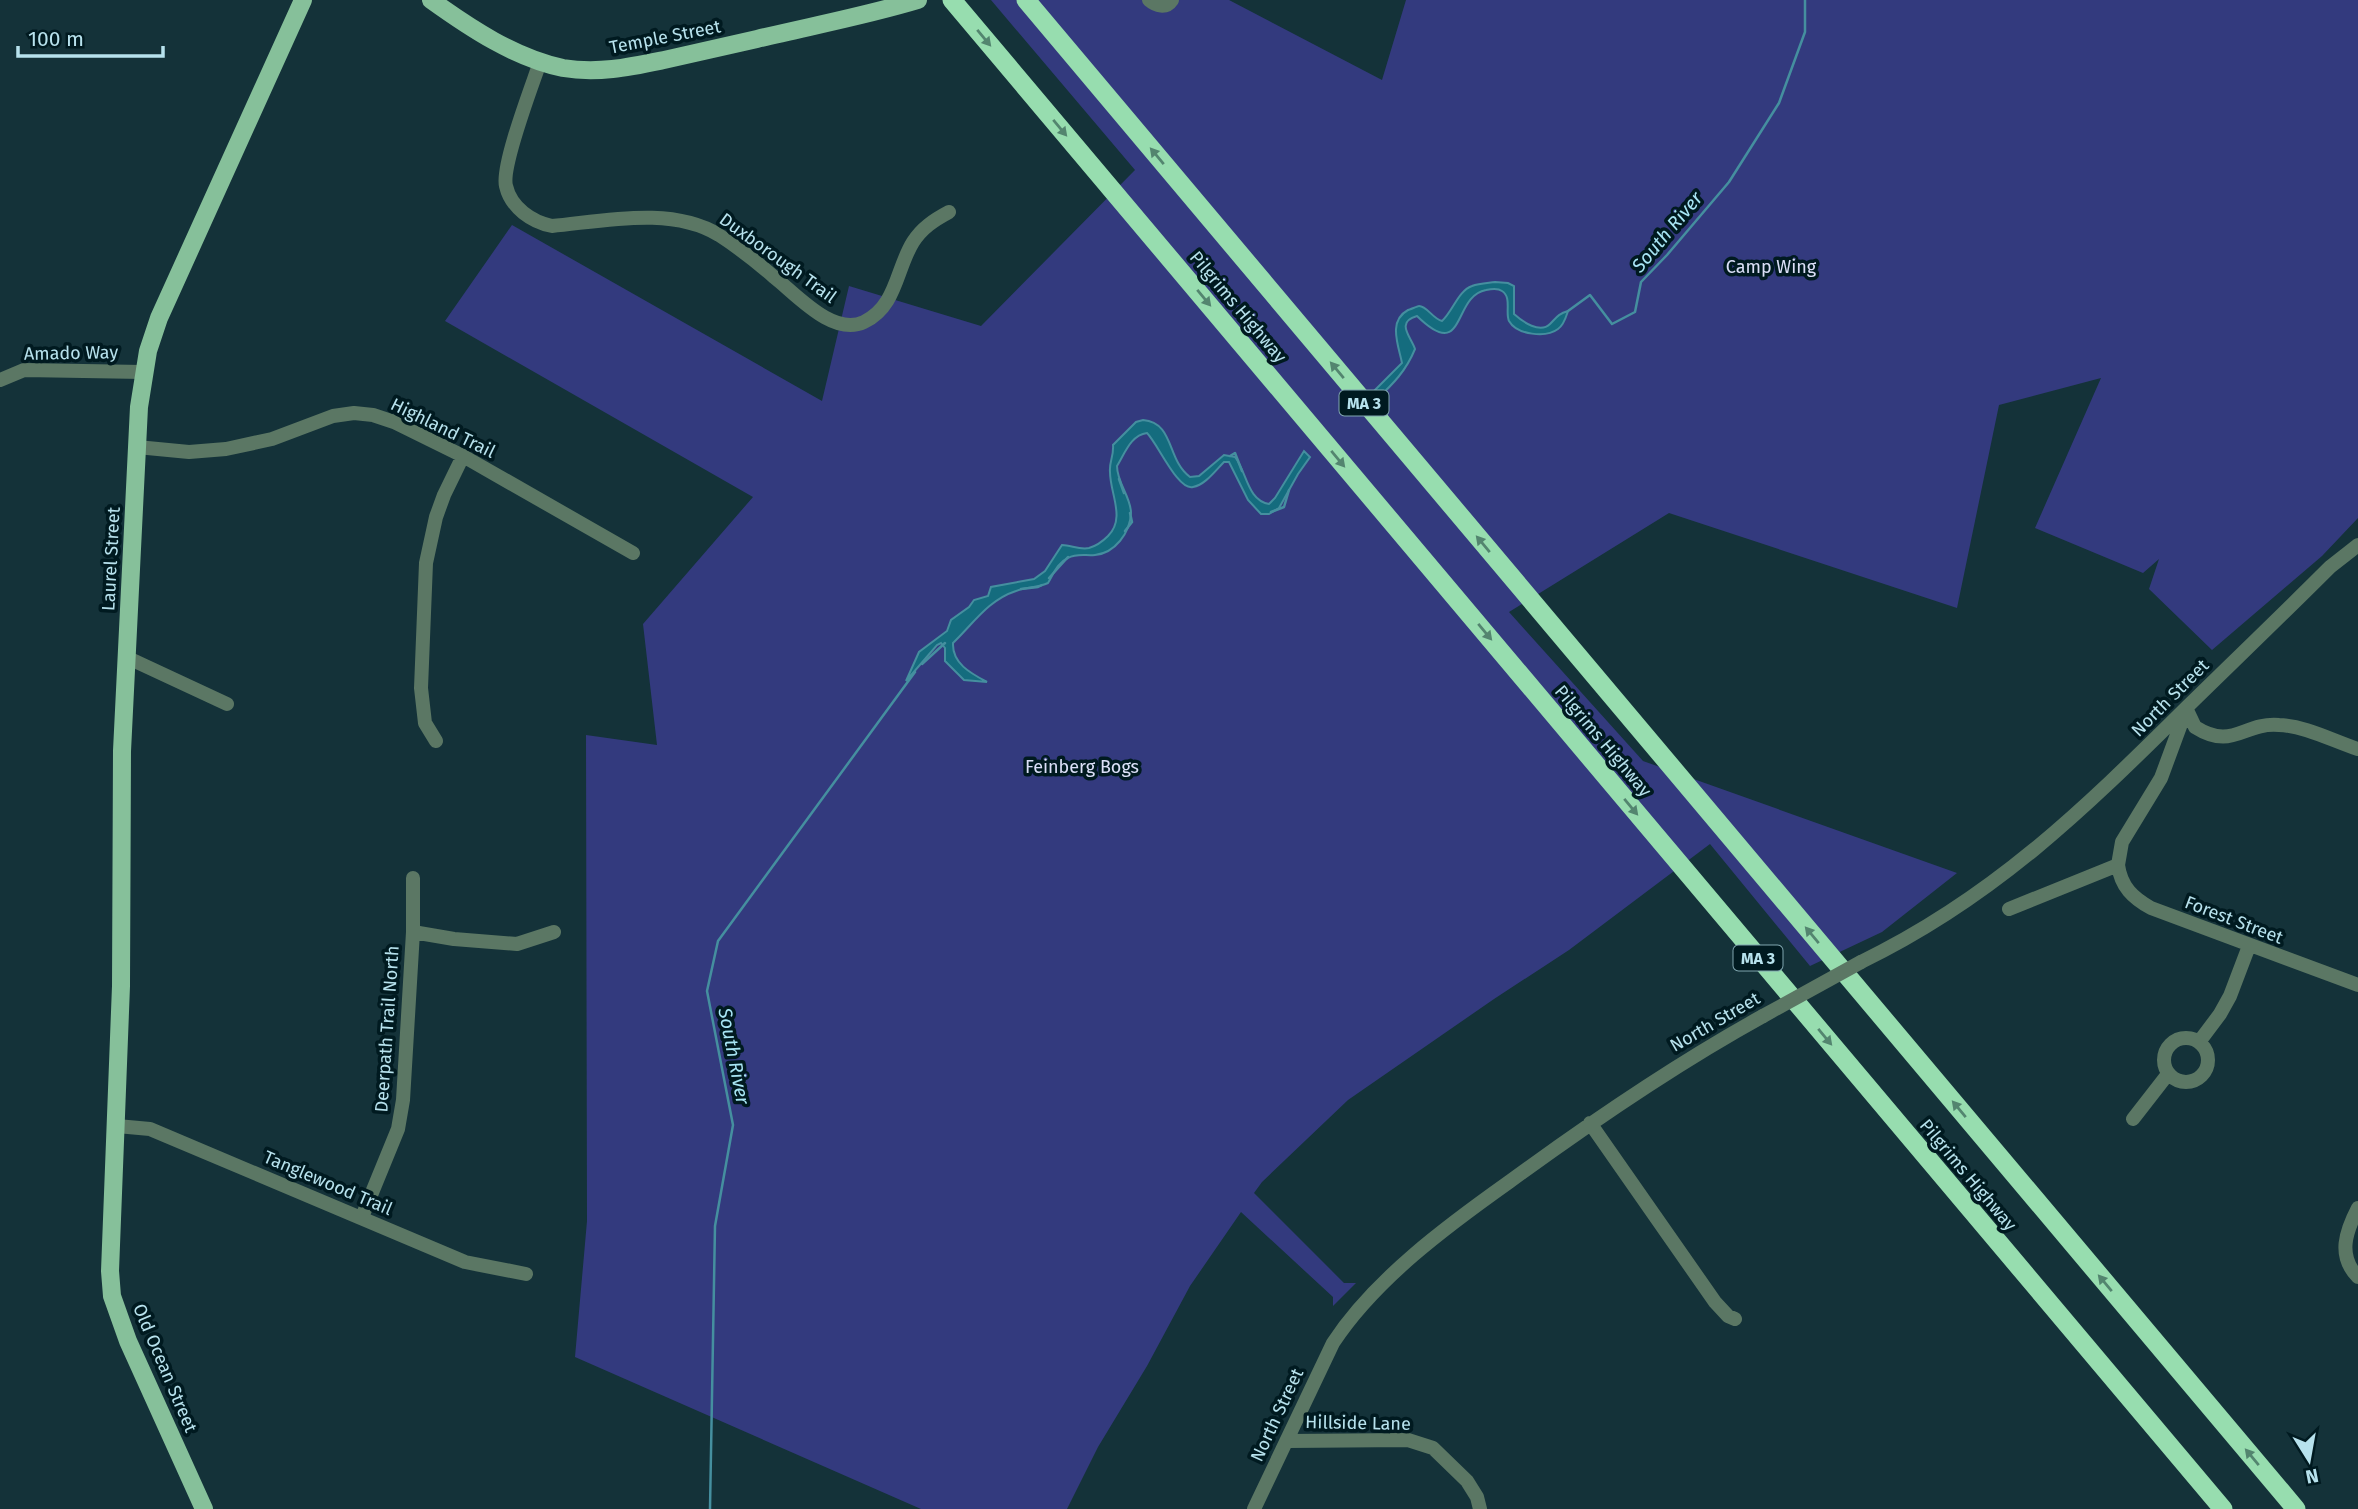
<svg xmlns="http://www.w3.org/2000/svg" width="2358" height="1509" font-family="'Fira Sans',sans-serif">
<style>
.green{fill:#333a7e}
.water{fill:#146c7e;stroke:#458f9f;stroke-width:2}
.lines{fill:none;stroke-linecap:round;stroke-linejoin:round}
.stream{stroke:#458f9f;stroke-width:2.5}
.minor{stroke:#5b7764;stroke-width:14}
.major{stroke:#86c09a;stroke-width:18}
.highway{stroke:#97ddaf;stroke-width:19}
.minor-bridge{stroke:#5b7764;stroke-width:14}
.oneway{fill:#53856f}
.labels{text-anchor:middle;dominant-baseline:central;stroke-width:7;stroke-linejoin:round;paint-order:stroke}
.shield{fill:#001a20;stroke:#80a6b0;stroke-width:2}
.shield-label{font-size:16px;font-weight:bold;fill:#b7e2ed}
.street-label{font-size:18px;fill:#b7e2ed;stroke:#001a20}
.park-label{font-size:18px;fill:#dbe0f8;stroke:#001a20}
.water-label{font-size:19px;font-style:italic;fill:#a8e6f5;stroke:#001a20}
</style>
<rect width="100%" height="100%" fill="#143239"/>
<path class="green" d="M991 0H1229L1382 80 1406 0H2358V518L2322 556 2212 650 2149 589 2159 559 2143 573 2035 528 2101 378 1999 405 1957 608 1669 513 1509 612 1643 761 1957 873 1882 932 1810 966 1710 844 1569 950 1494 999 1348 1100 1262 1182 1254 1193 1344 1283H1356L1333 1306V1297L1241 1212 1190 1286 1147 1366 1098 1447 1067 1509H921L575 1357 587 1221 586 735 657 745 643 624 753 497 445 321 512 225 822 401 849 286 981 326 1135 170Z"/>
<path class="water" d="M1495 282 1508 283 1514 286V314C1523 322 1540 334 1550 324 1557 317 1558 314 1568 311 1566 317 1564 325 1558 329 1546 338 1517 335 1509 321 1505 313 1512 297 1502 291 1498 288 1491 289 1486 290 1452 296 1466 364 1417 316 1395 322 1411 337 1415 349 1406 371 1393 384 1376 400L1372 393 1402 363C1398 344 1388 321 1408 310 1409 310 1418 306 1419 306 1427 306 1433 319 1442 321 1453 311 1458 291 1472 286 1479 283 1488 283 1495 282Z
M1143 420C1175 423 1166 459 1190 477L1199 476 1224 455 1235 457C1247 472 1247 500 1269 504L1275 498 1304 451 1310 457 1298 474 1279 508 1269 514H1261L1248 500 1229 462H1224C1215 471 1205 485 1193 487 1178 491 1158 444 1147 433 1131 435 1125 453 1117 466 1117 483 1131 497 1131 513 1130 533 1115 553 1095 555 1086 556 1077 553 1068 558 1057 563 1054 573 1048 583 1038 588 1026 587 1016 591 988 600 973 624 953 643 952 663 970 673 987 682L964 680 945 661V648L941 643 937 645 906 681 919 652 947 631 951 620 969 607 974 600 988 596 991 587 1034 579 1045 571 1062 545C1071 545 1079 550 1089 548 1096 546 1103 541 1108 536 1126 518 1110 494 1110 472 1109 462 1114 456 1113 445L1136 422Z"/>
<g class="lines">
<path class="stream" d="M1568 311 1590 295 1612 324 1635 312 1641 282 1667 255 1729 182 1779 103 1805 32V0
M1230 456 1235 453 1242 471
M1119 479 1124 493
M1271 512 1284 507 1289 490
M1125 531 1132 522 1130 513
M1049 578 1068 557
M1021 589 1038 587 1042 585
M922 664 945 643
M710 1509 715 1226 733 1125 707 991 718 941 915 672"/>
<path class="minor" d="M1149 0C1156 6 1166 9 1172 0
M540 62C532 86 501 166 506 186 511 208 532 222 552 226 605 221 672 206 719 235 739 248 757 262 774 277 796 294 833 337 864 322 897 306 896 269 913 242 922 228 934 220 949 212
M0 380 24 370 143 372
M137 447 189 452 226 449 272 439 333 416 354 413 373 415 394 422 463 456 633 553
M126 657 227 704
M2186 708 2195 727C2233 751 2243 722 2279 725 2306 726 2333 741 2358 749
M436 741 425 723 421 688 426 563 436 517 444 495 463 456
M2118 865C2121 887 2133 898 2151 908L2358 985
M2009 909 2118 865 2122 842 2161 778 2185 713
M413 932 454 939 517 944 554 932
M1861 962C1993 898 2083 810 2186 708 2234 661 2283 614 2330 567L2358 545
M2164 1060a22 22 0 1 1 44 0a22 22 0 1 1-44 0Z
M2199 1042 2220 1014 2230 996 2249 946
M2133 1119 2168 1074
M1590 1123 1715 1302 1728 1316 1735 1319
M117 1126 150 1129 465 1262 526 1274
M2358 1208C2346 1231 2337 1256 2358 1277
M362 1217 398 1129 403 1100 413 932V878
M1288 1441 1408 1440 1433 1448 1467 1481 1477 1497 1480 1509
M1254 1509 1333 1343C1375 1279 1447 1226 1509 1182 1591 1122 1674 1065 1763 1016"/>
<path class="major" d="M431 0C470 28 515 58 563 68 598 74 630 67 664 60 695 53 726 46 757 39 811 26 865 16 918 0
M204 1509 128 1341 112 1296 110 1271 121 986 122 751 139 407 148 351 159 318 303 0"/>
<path class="highway" d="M952 0 2223 1509
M1026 0 2296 1509"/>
<path class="minor-bridge" d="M1763 1016 1861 962"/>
</g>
<defs><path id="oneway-solid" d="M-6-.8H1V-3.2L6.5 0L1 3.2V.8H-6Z" transform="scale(1.75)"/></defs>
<g class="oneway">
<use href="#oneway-solid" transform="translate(984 38) rotate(50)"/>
<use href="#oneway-solid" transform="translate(1060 128) rotate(50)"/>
<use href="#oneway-solid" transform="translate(1157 156) rotate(-130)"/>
<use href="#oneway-solid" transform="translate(1204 298) rotate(50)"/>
<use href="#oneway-solid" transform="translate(1337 370) rotate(-130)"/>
<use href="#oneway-solid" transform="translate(1338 459) rotate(50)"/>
<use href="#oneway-solid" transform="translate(1483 544) rotate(-130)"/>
<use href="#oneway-solid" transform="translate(1485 632) rotate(50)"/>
<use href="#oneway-solid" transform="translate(1631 807) rotate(50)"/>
<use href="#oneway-solid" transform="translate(1812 935) rotate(-130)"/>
<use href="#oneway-solid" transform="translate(1825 1037) rotate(50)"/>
<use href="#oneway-solid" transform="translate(1959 1109) rotate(-130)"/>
<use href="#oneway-solid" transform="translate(2105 1283) rotate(-130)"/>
<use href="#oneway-solid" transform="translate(2252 1457) rotate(-130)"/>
</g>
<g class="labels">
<g class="shield">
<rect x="1339.5" y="390.5" width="49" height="25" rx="5"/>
<rect x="1733.5" y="945.5" width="49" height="25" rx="5"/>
</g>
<g class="shield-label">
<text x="1364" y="403">MA 3</text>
<text x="1758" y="958">MA 3</text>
</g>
<g class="street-label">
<text transform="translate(665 37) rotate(-11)">Temple Street</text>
<text transform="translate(778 258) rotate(36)">Duxborough Trail</text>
<text transform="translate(1238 307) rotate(50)">Pilgrims Highway</text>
<text transform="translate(71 353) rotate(-1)">Amado Way</text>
<text transform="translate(443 428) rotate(26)">Highland Trail</text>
<text transform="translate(111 559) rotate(-87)">Laurel Street</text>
<text transform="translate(2170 698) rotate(-45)">North Street</text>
<text transform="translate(1603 741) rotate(50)">Pilgrims Highway</text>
<text transform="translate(2234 920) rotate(21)">Forest Street</text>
<text transform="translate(1715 1022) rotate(-30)">North Street</text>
<text transform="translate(387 1029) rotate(-86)">Deerpath Trail North</text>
<text transform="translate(1968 1175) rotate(50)">Pilgrims Highway</text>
<text transform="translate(328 1183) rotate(23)">Tanglewood Trail</text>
<text transform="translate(165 1368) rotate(67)">Old Ocean Street</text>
<text transform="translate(1277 1415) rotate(-65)">North Street</text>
<text transform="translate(1358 1423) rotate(1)">Hillside Lane</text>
</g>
<g class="park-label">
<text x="1771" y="267">Camp Wing</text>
<text x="1082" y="767">Feinberg Bogs</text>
</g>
<g class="water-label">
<text transform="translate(1667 232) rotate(-50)">South River</text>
<text transform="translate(734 1056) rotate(79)">South River</text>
</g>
</g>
<g transform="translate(2309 1460) rotate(169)" stroke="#001a20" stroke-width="5" paint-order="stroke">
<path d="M0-5L12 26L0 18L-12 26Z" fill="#b7e2ed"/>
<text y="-10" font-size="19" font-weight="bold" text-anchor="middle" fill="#b7e2ed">N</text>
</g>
<path d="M18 46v10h145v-10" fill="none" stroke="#b7e2ed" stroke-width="3.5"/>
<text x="28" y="46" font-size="21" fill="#b7e2ed" stroke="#001a20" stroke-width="5" paint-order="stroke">100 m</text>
</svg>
